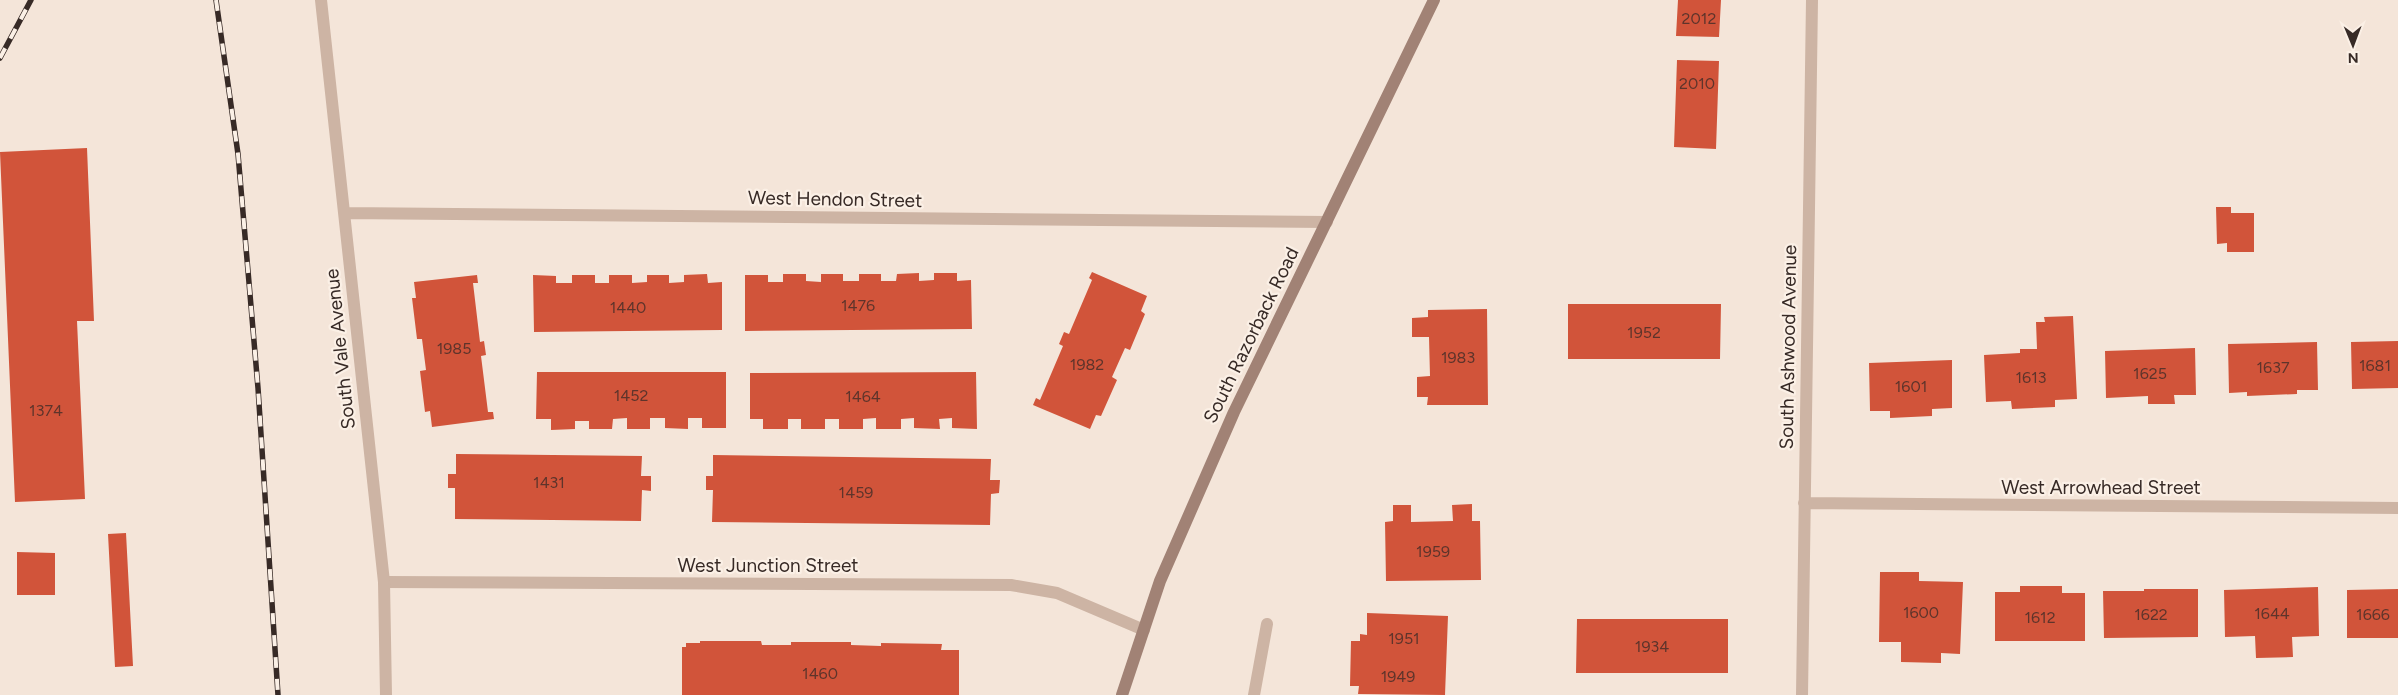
<svg xmlns="http://www.w3.org/2000/svg" width="2398" height="695" font-family="Figtree,sans-serif">
<style>
.building{fill:#d1543a}
.lines{fill:none;stroke-linecap:round;stroke-linejoin:round}
.service{stroke:#cdb4a4;stroke-width:12}
.minor{stroke:#cdb4a4;stroke-width:12}
.secondary{stroke:#a18275;stroke-width:12}
.rail-casing{stroke:#372a26;stroke-width:5.5}
.rail{stroke:#fbf0e6;stroke-width:4;stroke-dasharray:11;stroke-linecap:butt}
.labels{text-anchor:middle;dominant-baseline:central;stroke-width:4.5;stroke-linejoin:round;paint-order:stroke}
.number-label{font-size:16px;fill:#5e342b}
.street-label{font-size:19px;fill:#372a26;stroke:#fbf0e6}
</style>
<rect width="100%" height="100%" fill="#f4e5d9"/>
<path class="building" d="M1678 0H1721L1719 37 1676 36Z
M1677 60 1719 61 1716 149 1674 147Z
M87 148 94 321H77L85 499 15 502 0 152Z
M2216 207H2231V213H2254V252H2227V243L2217 244Z
M1092 272 1147 296 1141 311 1145 314 1130 350 1125 348 1112 377 1117 380 1101 416 1096 415 1090 429 1033 405 1036 398 1040 400 1063 346 1059 344 1064 332 1069 334 1092 280 1089 278Z
M919 273V281L934 280V273H957V281L971 280 972 329 745 331V275H768V282H783V274H806V281L821 282V274H843V281H859V274H881V281H896L897 274Z
M707 274 708 283 722 282V330L534 332 533 275 556 276V283H572V275H595V283H609V275H632V283L647 282V275H669V283L684 282V275Z
M477 275 478 283H473L480 342 484 341 486 355 481 356 488 412H493L494 419 432 427 430 411 425 412 420 371 426 370 422 339H417L412 298H416L414 282Z
M1568 304H1721L1720 359H1568Z
M1487 309 1488 405H1427L1428 397H1417V377L1430 376 1429 337H1412V318L1428 317V310Z
M2073 316 2077 399 2055 400V407L2012 409 2011 401 1986 402 1984 355 2020 353V349H2037L2036 322H2045L2044 317Z
M2398 341V388L2352 389 2351 342Z
M2317 342 2318 390H2297V394L2247 396V392L2229 393 2228 344Z
M2195 348 2196 395H2174L2175 404H2148V396L2106 398 2105 351Z
M1952 360V408L1932 409V416L1890 418V411H1870L1869 363Z
M537 372H726V428H702V418H688V429L665 428V418H650V429H627V418L613 419 612 429H589V421H575V429L551 430V419H536Z
M976 372 977 429 952 428V418L939 419 940 429 914 428V418L901 419V429H876V418L863 419V429H839V419H825V429H801V419H788V429H763V419H750V373Z
M456 454 642 456 641 476H651V491L642 490 641 521 455 519V488H448V474H456Z
M713 455 991 459 990 480H1000L999 493 991 494 990 525 712 522 713 490H706V476H713Z
M1472 504V521H1480L1481 580 1386 581 1385 522 1393 521V505H1411V522L1453 521 1452 505Z
M126 533 133 666 115 667 108 534Z
M17 552 55 553V595H17Z
M1880 572H1919V581L1963 582 1960 654 1941 653V663L1901 662V642H1879Z
M2020 586H2062V593H2085V641H1995V592H2020Z
M2318 587 2319 636 2292 637 2293 657 2256 658 2255 636 2225 637 2224 590Z
M2144 589H2198V637L2104 638 2103 591H2144Z
M2398 589V638H2347V590Z
M1367 613 1448 616 1445 695 1358 694 1359 686H1350L1351 641H1360V634L1367 635Z
M1577 619H1728V673H1576Z
M700 641H761L762 645H791V642H851V645L881 646V643L942 644 941 650H959V695H682V647H686V643H700Z"/>
<g class="lines">
<path class="service" d="M384 582 1011 585 1057 593 1144 630
M1254 695 1267 624"/>
<path class="minor" d="M321 0 384 582 386 695
M344 213 1327 222
M1804 503 2398 508
M1802 695 1812 0"/>
<path class="secondary" d="M1122 695 1160 581 1234 412 1434 0"/>
<defs>
<path id="rail" d="M216 0 238 154 258 388 278 695
M0 58 31 0"/>
</defs>
<use href="#rail" class="rail-casing"/>
<use href="#rail" class="rail"/>
</g>
<g class="labels">
<g class="number-label">
<text x="1699" y="18">2012</text>
<text x="1697" y="83">2010</text>
<text x="858" y="305">1476</text>
<text x="628" y="307">1440</text>
<text x="1644" y="332">1952</text>
<text x="454" y="348">1985</text>
<text x="1458" y="357">1983</text>
<text x="1087" y="364">1982</text>
<text x="2375" y="365">1681</text>
<text x="2273" y="367">1637</text>
<text x="2150" y="373">1625</text>
<text x="2031" y="377">1613</text>
<text x="1911" y="386">1601</text>
<text x="631" y="395">1452</text>
<text x="863" y="396">1464</text>
<text x="46" y="410">1374</text>
<text x="549" y="482">1431</text>
<text x="856" y="492">1459</text>
<text x="1433" y="551">1959</text>
<text x="1921" y="612">1600</text>
<text x="2272" y="613">1644</text>
<text x="2151" y="614">1622</text>
<text x="2373" y="614">1666</text>
<text x="2040" y="617">1612</text>
<text x="1404" y="638">1951</text>
<text x="1652" y="646">1934</text>
<text x="820" y="673">1460</text>
<text x="1398" y="676">1949</text>
</g>
<g class="street-label">
<text transform="translate(835 199) rotate(1)">West Hendon Street</text>
<text transform="translate(1251 335) rotate(-64)">South Razorback Road</text>
<text transform="translate(1788 347) rotate(-89)">South Ashwood Avenue</text>
<text transform="translate(340 349) rotate(-96)">South Vale Avenue</text>
<text x="2101" y="487">West Arrowhead Street</text>
<text x="768" y="565">West Junction Street</text>
</g>
</g>
<g transform="translate(2353 45) rotate(179)" stroke="#fbf0e6" stroke-width="4" paint-order="stroke">
<path d="M0-4L9 19L0 12L-9 19Z" fill="#372a26"/>
<text y="-8" font-size="14" font-weight="bold" text-anchor="middle" fill="#372a26">N</text>
</g>
</svg>
